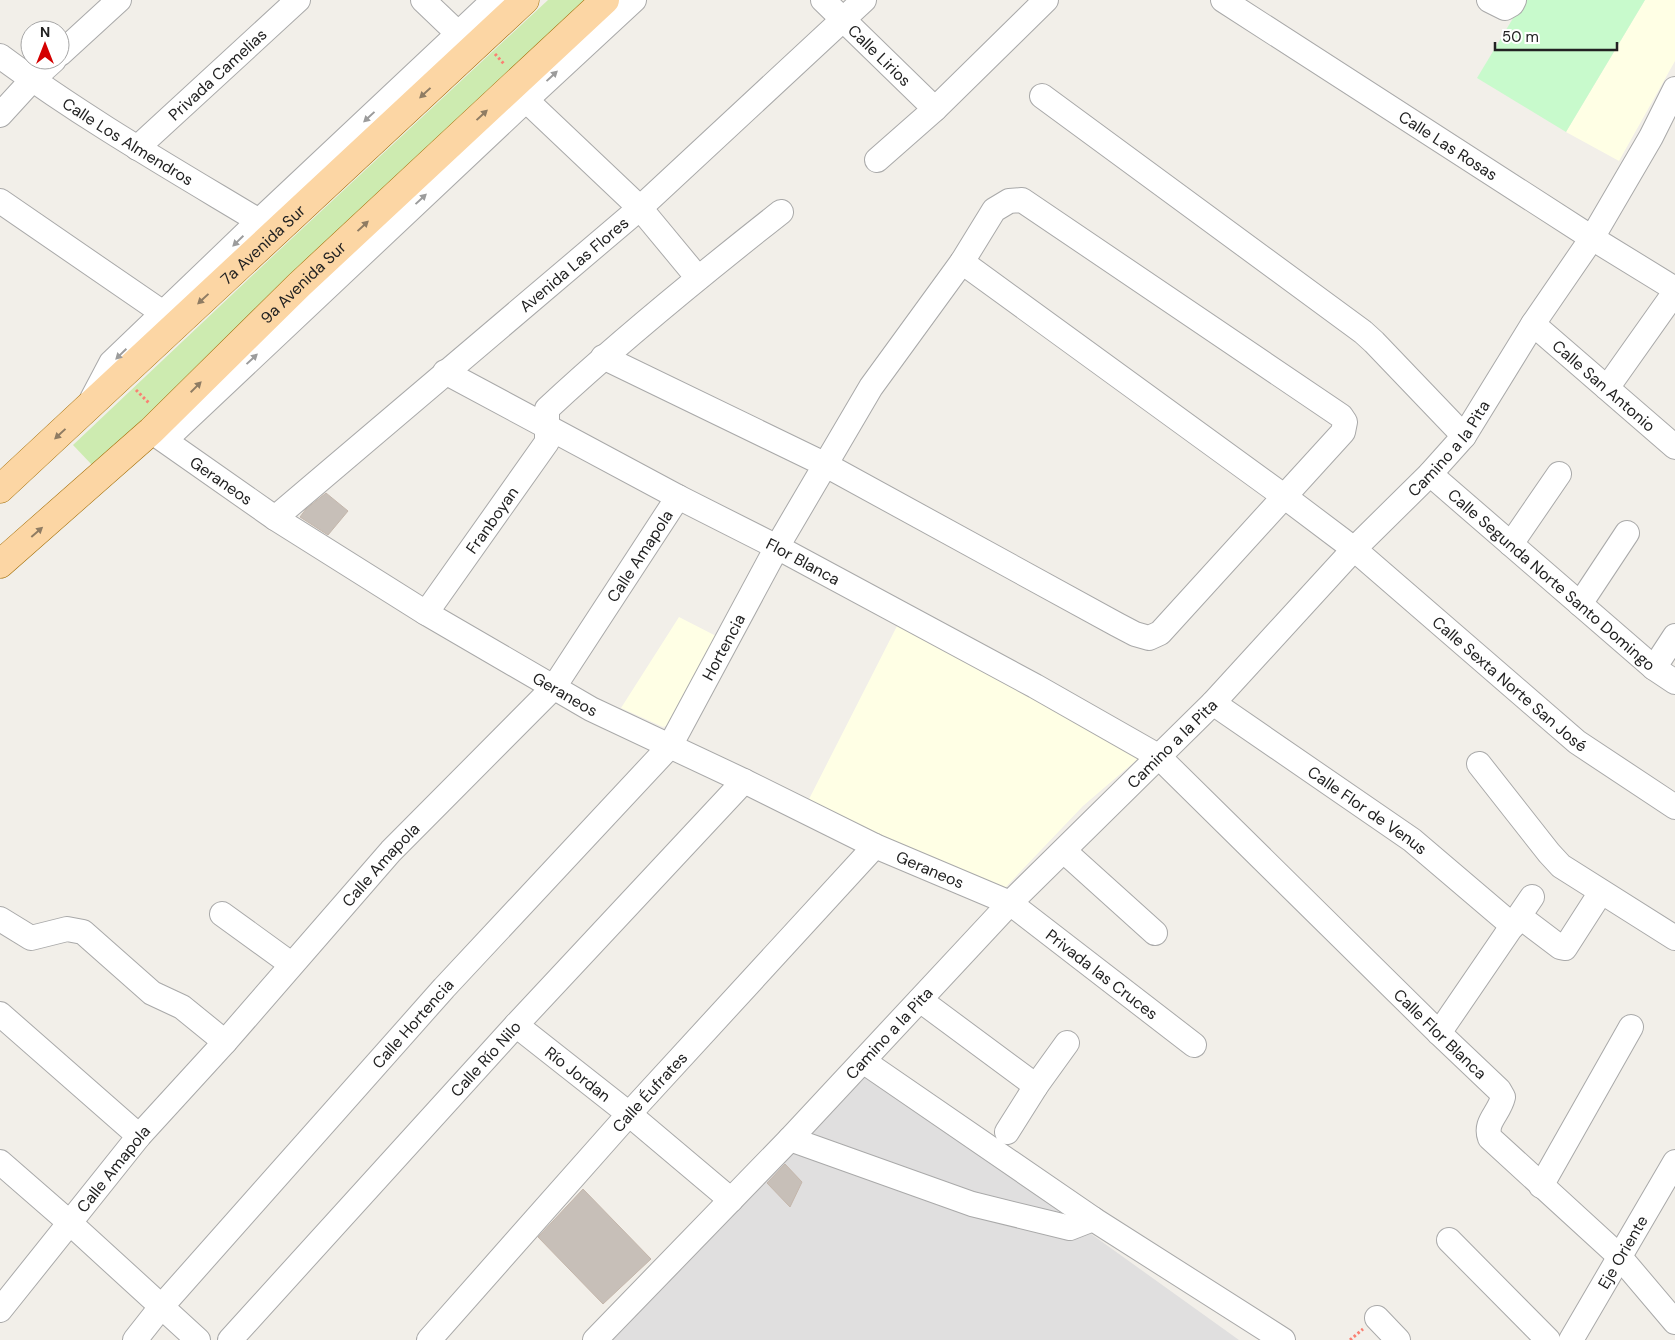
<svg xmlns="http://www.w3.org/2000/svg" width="1675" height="1340" font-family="'DM Sans',sans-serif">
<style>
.residential{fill:#e0dfdf}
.education{fill:#ffffe5}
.grass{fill:#cdebb0}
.park{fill:#c8facc}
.building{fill:#c7bfb8;stroke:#c4b6ab}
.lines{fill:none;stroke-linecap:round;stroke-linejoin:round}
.minor-casing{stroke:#a9a9a9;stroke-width:26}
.major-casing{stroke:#a06b00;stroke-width:29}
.path{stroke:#fa8072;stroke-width:3;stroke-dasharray:2.5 2.5;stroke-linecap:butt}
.minor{stroke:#fff;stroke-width:24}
.major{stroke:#fcd6a4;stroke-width:28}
.oneway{fill:#9c9c9c}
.oneway2{fill:#8f7c63}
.labels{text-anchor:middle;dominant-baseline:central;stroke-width:4;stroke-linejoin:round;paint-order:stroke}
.street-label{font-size:16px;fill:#222;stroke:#fff}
</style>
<rect width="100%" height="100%" fill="#f2efe9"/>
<path class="residential" d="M863 1065 1057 1202 1080 1226 1239 1340H608Z"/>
<path class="education" d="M1645 0H1675V61L1619 161 1566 132Z
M679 617 720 638 671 724 663 727 621 708Z
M897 626 1140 757 1083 806 1002 891 806 805Z"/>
<path class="grass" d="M548 0H593L93 466 73 445 273 256Z"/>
<path class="park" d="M1524 0H1645L1566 132 1477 78Z"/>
<path class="building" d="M326 493 348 511 328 535 300 517 306 509Z
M785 1164 802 1182 790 1207 767 1183Z
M583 1189 651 1259 603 1304 538 1237Z"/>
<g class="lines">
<defs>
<g id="minor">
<path d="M423 0 469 44"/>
<path id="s1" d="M823 0 935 109"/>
<path id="s2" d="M1223 0 1592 238 1675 289"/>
<path d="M1489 0 1505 8 1512 4 1514 0"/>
<path d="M60 54 119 0"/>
<path id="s3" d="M0 56C82 117 171 168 259 221"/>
<path d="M1042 96 1363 332 1374 342 1464 436"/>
<path d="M526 100 640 208 698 278"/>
<path d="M0 115 32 80 54 60"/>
<path id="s4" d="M137 148 298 0"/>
<path d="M877 160 935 109 1046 0"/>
<path d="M0 201 163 313"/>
<path id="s5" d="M962 262 1285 497 1354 549 1577 742 1675 807"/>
<path id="s6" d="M1533 324 1675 447"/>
<path id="s7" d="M445 372 678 497 777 547 1035 686 1158 756 1439 1033 1499 1090 1503 1097C1499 1114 1484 1122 1490 1138L1619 1256 1675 1322"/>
<path d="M1607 388 1675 292"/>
<path d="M92 399 111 363 259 221 494 0"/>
<path id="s8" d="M151 431 275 518 426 613 591 709 744 781 875 846 1010 903 1194 1045"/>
<path d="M165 440 526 100 634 0"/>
<path id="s9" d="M1430 474 1654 668 1675 682"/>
<path id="s10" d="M275 518 640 208 864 0"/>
<path d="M1511 544 1559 474"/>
<path d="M1580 604 1627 533"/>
<path id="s11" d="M426 613 547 442V409C622 339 701 275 781 212"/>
<path d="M1654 668 1675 636"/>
<path id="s12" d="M1213 703 1412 840 1513 926"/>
<path d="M1479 764 1549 853 1561 866 1675 938"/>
<path d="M1064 851 1155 933"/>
<path d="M222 914 291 964"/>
<path d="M0 919 31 938 67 929 83 932 152 993 182 1007 225 1042"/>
<path d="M1518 919H1523L1560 947 1565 948 1601 892"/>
<path d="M920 1000 1036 1086"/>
<path d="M0 1014 139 1136"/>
<path id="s13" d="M516 1025 629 1114 731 1200"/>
<path d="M1439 1033 1532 897"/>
<path d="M863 1061 1093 1219 1283 1340"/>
<path d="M1007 1132 1036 1086 1067 1043"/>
<path d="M790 1139 972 1204 1070 1228 1093 1219"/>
<path d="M0 1162 70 1223 198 1340"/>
<path d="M1541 1186 1631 1027"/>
<path d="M1449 1240 1548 1340"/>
<path id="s14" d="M0 1310 139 1136 225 1042 391 851 554 687 678 497"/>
<path d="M1377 1318 1398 1340"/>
<path id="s15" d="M135 1340 161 1307 444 988 670 746 777 547 871 387 962 262 994 210 1009 201 1022 200 1341 416 1345 422 1343 432 1160 633 1149 638 1135 634 1116 624 824 464 603 357"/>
<path id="s16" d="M230 1340 516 1025 744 781"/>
<path id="s17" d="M429 1340 629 1114 875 846"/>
<path id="s18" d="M595 1340 790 1139 1010 903 1213 703 1354 549 1430 474 1464 436 1533 324 1592 238 1651 137 1675 89"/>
<path id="s19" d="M1571 1340 1675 1162"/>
</g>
<g id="major">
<path id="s20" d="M0 489 525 0"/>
<path id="s21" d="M0 564 151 431 299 285 605 0"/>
</g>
</defs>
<use href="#minor" class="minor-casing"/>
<use href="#major" class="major-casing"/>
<path class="path" d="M495 54 505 65
M136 390 149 403
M1350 1340 1363 1329"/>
<use href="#minor" class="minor"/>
<use href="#major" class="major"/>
</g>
<defs><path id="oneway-solid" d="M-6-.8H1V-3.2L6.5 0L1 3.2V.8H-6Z" transform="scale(1.25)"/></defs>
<g class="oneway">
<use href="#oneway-solid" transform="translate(552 76) rotate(-43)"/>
<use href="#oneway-solid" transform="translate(369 117) rotate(137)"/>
<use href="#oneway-solid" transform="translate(421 199) rotate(-43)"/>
<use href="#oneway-solid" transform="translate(238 241) rotate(136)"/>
<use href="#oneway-solid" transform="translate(121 354) rotate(136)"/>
<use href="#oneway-solid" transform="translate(252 359) rotate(-43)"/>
</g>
<g class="oneway2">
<use href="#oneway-solid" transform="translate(425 93) rotate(137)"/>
<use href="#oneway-solid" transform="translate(482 115) rotate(-43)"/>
<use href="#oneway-solid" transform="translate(363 226) rotate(-43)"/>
<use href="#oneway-solid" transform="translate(203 299) rotate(137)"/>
<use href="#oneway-solid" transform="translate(196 387) rotate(-45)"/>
<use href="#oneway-solid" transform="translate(60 434) rotate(137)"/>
<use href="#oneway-solid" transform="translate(37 532) rotate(-41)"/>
</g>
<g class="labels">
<g class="street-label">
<text stroke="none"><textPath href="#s1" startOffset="79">Calle Lirios</textPath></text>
<text stroke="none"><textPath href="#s4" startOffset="109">Privada Camelias</textPath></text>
<text stroke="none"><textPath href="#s3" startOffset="154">Calle Los Almendros</textPath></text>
<text stroke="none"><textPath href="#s2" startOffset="268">Calle Las Rosas</textPath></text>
<text stroke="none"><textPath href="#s20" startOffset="359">7a Avenida Sur</textPath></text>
<text stroke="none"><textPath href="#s10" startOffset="392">Avenida Las Flores</textPath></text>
<text stroke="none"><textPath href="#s21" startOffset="414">9a Avenida Sur</textPath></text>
<text stroke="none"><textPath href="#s6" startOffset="94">Calle San Antonio</textPath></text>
<text stroke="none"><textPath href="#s18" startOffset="1235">Camino a la Pita</textPath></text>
<text stroke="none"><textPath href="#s8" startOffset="86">Geraneos</textPath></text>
<text stroke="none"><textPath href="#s11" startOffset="114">Franboyan</textPath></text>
<text stroke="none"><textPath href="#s14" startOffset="991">Calle Amapola</textPath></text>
<text stroke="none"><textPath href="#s7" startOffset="405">Flor Blanca</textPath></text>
<text stroke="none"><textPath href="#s9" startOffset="161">Calle Segunda Norte Santo Domingo</textPath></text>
<text stroke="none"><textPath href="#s15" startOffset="912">Hortencia</textPath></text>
<text stroke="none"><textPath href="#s5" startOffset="692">Calle Sexta Norte San José</textPath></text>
<text stroke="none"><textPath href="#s8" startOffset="491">Geraneos</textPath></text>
<text stroke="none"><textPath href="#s18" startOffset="830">Camino a la Pita</textPath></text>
<text stroke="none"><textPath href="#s12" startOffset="188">Calle Flor de Venus</textPath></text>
<text stroke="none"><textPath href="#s14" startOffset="586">Calle Amapola</textPath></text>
<text stroke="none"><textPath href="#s8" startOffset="896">Geraneos</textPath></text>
<text stroke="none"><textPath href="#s8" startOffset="1099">Privada las Cruces</textPath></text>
<text stroke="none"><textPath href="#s15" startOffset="421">Calle Hortencia</textPath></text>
<text stroke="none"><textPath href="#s18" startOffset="425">Camino a la Pita</textPath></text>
<text stroke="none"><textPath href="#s7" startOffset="1206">Calle Flor Blanca</textPath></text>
<text stroke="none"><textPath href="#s16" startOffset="380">Calle Río Nilo</textPath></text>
<text stroke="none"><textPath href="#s13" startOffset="79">Río Jordan</textPath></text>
<text stroke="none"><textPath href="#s17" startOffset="332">Calle Éufrates</textPath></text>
<text stroke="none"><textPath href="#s14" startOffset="181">Calle Amapola</textPath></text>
<text stroke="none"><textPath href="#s19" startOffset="102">Eje Oriente</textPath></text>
</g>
</g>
<g transform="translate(45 45)"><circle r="24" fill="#ffffff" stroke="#a7a7a7"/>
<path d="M0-4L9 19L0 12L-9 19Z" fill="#d40000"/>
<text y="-8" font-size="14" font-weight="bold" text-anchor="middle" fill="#222222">N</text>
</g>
<path d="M1495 42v8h122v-8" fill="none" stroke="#222222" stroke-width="2.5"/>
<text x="1502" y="42" font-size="15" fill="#222222" stroke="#ffffff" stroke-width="4" paint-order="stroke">50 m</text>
</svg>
